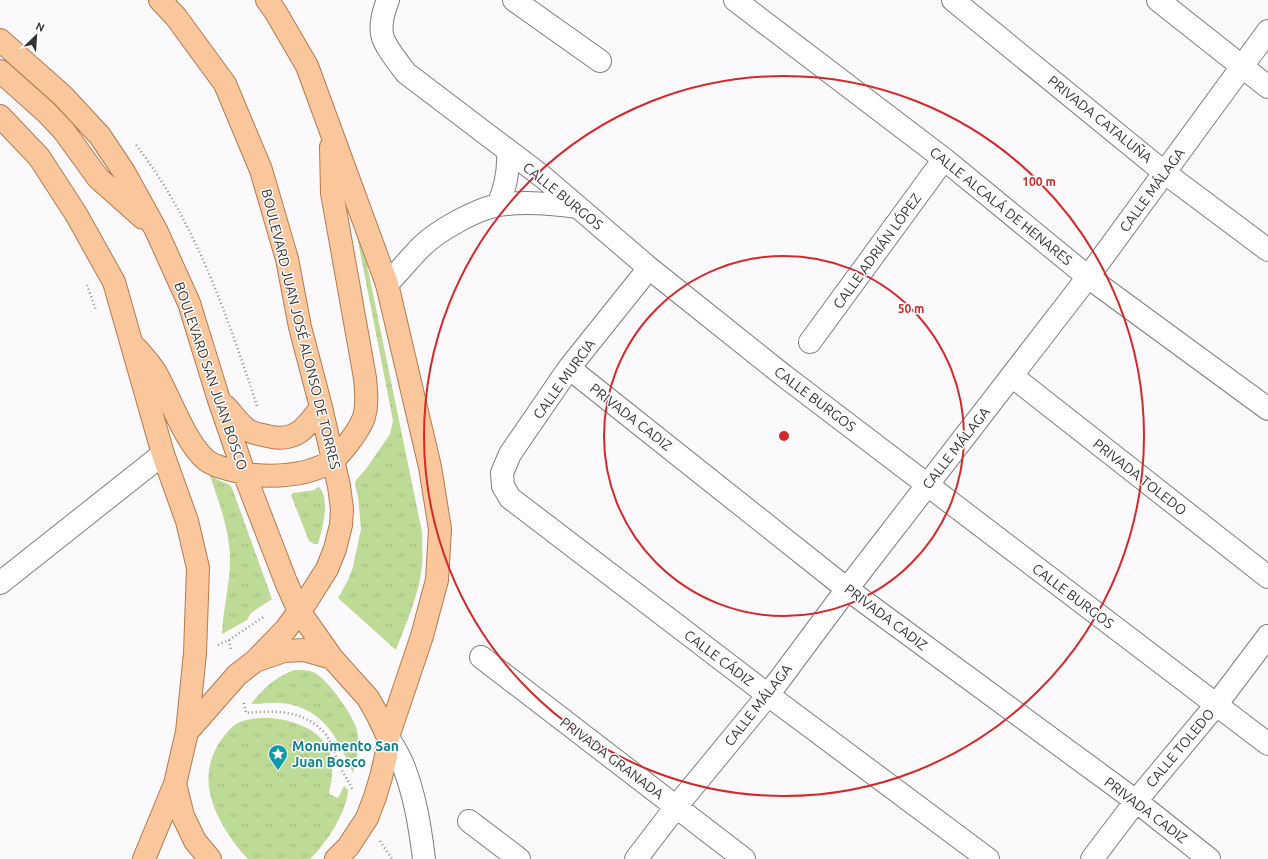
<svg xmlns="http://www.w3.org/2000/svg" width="1268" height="859" font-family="Ubuntu,sans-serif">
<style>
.grass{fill:url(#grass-tufts)}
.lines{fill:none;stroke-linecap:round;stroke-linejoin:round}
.minor-casing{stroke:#7f7d80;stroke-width:24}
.major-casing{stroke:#b37a4d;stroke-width:24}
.path{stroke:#908e91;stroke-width:2.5;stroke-dasharray:1 3;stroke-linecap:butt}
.minor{stroke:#fff;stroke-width:22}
.major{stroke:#fac79c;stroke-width:22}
.ring{fill:none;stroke:#d62828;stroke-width:2}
.labels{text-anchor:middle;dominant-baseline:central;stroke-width:3;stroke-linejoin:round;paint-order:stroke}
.street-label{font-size:14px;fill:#343335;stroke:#fff}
.culture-label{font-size:14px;font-weight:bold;fill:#0d838f;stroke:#fff;text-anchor:start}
.centre{fill:#d62828;stroke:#fff;stroke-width:2}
.ring-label{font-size:12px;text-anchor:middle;font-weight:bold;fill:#d62828;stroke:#fff;stroke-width:3;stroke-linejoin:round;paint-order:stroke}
</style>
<defs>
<pattern id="grass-tufts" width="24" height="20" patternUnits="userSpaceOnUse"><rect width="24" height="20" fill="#bdda96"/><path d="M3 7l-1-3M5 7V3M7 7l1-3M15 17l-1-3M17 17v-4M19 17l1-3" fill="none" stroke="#a3bc82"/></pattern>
</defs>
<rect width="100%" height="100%" fill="#fcf9fc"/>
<path class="grass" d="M355 226 365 255 422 532C422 543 423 555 422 566 419 595 406 623 396 650L338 598 348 580 353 567 361 529 358 497 355 485 356 480 366 469 390 434 393 421Z
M211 475 218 480 230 485 232 488 272 599 251 613 247 620 222 634C223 609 230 584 230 560 230 532 219 502 210 476Z
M319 487C331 500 322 529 318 544H314L309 541 291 495 293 493 315 490 316 488Z
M294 670C300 670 308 670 313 672 327 678 351 713 356 727 361 742 357 759 353 773 338 739 324 708 282 703 272 702 261 704 251 704 265 687 273 679 294 670Z
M271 718C298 721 329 732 332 763 333 774 331 784 329 794L338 798 344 786 348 790C347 812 326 844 310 859H248C240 851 233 842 227 832 209 804 200 774 219 743 224 736 230 727 238 723 248 718 260 718 271 718Z"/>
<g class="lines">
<defs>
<path id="minor" d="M388 0C384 10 380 22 382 34 383 44 400 65 406 73L543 177 649 268 783 375 1268 744
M514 0 600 61
M735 0 944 159 1088 277 1268 409
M953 0 1165 173 1268 250
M1158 0 1268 87
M498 205C506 187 509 172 508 152
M649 268 569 368 510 454 502 473 503 486 510 498 768 695 988 859
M387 284C399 272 410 258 422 246 439 230 476 209 499 205 525 201 553 204 578 207
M810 342 944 159
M569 368 847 589 1136 801 1209 859
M1012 376 1268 577
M0 583 163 454
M481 657 744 859
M388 737C393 746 399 755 403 765 415 795 420 827 424 859
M469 821 519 859
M636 859 676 807 768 695 847 589 1088 277 1268 31
M1092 859 1136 801 1216 705 1268 636"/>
<path id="major" d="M160 0 176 17 225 84 261 170 287 259 300 327 321 407 339 486 342 509 341 525 335 549 327 569 306 602 286 629 255 661
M267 0 275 11 307 66 387 284 430 467 440 529 437 580 422 636 388 737
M0 40 63 96 100 136 124 172 156 230 189 303 218 397 244 473 286 582 299 611 332 658
M0 71 46 112 64 131 98 178 143 218
M0 116 39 157 76 214 114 282 163 454 187 521 198 568 195 653 187 732
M137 349C144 357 151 365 156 373 170 398 185 442 206 460 216 468 243 473 255 475 281 477 309 475 332 461 339 456 345 447 350 441 356 433 361 426 364 417 368 404 366 391 365 378L332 193 331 147
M225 406C231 412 237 421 244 427 248 431 257 434 263 435 294 444 305 430 321 407
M144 859 175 784
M210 859 195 841 183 816 175 784 187 732 237 675 255 661 284 651 304 650 332 658 368 698 377 714 388 737 386 756 381 777 375 797 367 818 348 847 336 859"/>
</defs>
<use href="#minor" class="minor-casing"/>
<use href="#major" class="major-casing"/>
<path class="path" d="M136 145C195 221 227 315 257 406
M87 285 96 310
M229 640 231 650
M218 645 229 640 265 616
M244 703 246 713C275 710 306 710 326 735 333 745 335 756 340 766 344 775 349 782 353 791
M380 841 392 859"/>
<use href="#minor" class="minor"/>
<use href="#major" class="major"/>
</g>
<g class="ring">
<circle cx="784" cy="436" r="180"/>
<circle cx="784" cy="436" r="360"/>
</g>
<defs>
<symbol id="sight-pin" viewBox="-11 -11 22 30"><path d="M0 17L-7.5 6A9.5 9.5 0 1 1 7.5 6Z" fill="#0f9aa8" stroke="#fff"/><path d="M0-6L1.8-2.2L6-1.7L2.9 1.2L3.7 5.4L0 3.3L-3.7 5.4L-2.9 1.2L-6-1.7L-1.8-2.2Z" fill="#fff"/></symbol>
</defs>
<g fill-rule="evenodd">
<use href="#sight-pin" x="267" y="743" width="22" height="30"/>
</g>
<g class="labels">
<g class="street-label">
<text transform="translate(1100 119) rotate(39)">PRIVADA CATALUÑA</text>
<text transform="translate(1152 190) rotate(-54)">CALLE MÁLAGA</text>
<text transform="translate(563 196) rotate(39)">CALLE BURGOS</text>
<text transform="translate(1001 206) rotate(39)">CALLE ALCALÁ DE HENARES</text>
<text transform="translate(877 251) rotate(-54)">CALLE ADRIÁN LÓPEZ</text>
<text transform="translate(301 329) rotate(76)">BOULEVARD JUAN JOSÉ ALONSO DE TORRES</text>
<text transform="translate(211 376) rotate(71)">BOULEVARD SAN JUAN BOSCO</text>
<text transform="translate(564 379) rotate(-54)">CALLE MURCIA</text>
<text transform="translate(815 399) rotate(37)">CALLE BURGOS</text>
<text transform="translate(631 417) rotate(38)">PRIVADA CADIZ</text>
<text transform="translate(956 448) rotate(-52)">CALLE MÁLAGA</text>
<text transform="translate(1140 477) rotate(38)">PRIVADA TOLEDO</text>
<text transform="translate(1073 596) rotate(37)">CALLE BURGOS</text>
<text transform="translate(886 617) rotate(37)">PRIVADA CADIZ</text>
<text transform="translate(719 658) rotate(37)">CALLE CÁDIZ</text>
<text transform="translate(758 705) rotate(-52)">CALLE MÁLAGA</text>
<text transform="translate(1180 748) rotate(-50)">CALLE TOLEDO</text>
<text transform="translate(612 758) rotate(37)">PRIVADA GRANADA</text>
<text transform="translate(1146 810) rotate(37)">PRIVADA CADIZ</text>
</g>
<g class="culture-label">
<text x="292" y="746">Monumento San<tspan x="292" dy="16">Juan Bosco</tspan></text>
</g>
</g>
<circle cx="784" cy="436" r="6" class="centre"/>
<g class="ring-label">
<text x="1039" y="186">100 m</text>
<text x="911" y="313">50 m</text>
</g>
<g transform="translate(36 36) rotate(25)" stroke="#ffffff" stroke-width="3" paint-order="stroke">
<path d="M0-3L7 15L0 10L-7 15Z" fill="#343335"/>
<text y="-6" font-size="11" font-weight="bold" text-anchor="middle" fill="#343335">N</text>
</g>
</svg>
